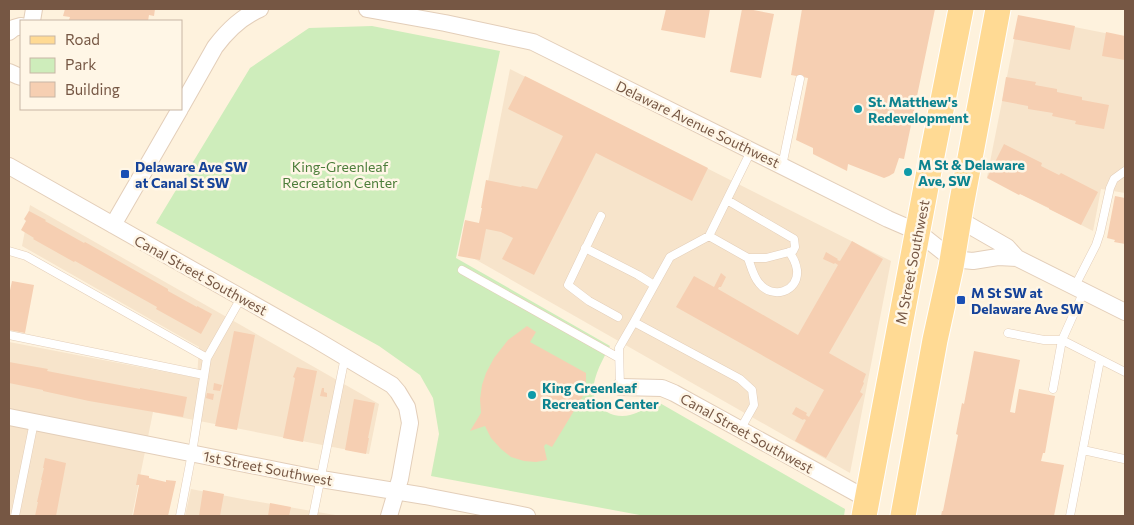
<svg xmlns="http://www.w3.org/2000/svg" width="1134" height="525" font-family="Commissioner,sans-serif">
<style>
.residential{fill:#f7e4cb}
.green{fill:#ceedbb}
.building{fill:#f6cfb2}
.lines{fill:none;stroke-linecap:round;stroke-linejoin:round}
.service-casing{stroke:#e3ceb9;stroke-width:9}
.minor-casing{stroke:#e3ceb9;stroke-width:18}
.primary-casing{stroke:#fff;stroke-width:27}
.service{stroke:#fff;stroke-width:8}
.minor{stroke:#fff;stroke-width:16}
.primary{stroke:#ffda94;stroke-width:25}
.culture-dot{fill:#0f9aa8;stroke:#fff6e6;stroke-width:2}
.transit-dot{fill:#1a4fb4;stroke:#fff6e6;stroke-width:2}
.labels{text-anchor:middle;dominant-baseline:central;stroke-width:5;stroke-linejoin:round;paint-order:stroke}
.culture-label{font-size:14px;font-weight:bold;fill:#0d838f;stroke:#fff6e6;text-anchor:start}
.street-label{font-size:14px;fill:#765744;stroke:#fff6e6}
.transit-label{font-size:14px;font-weight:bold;fill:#164399;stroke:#fff6e6;text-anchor:start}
.park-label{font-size:14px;fill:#4c7d3a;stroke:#fff6e6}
</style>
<rect width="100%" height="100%" fill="#fef2dd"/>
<path class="residential" d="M1019 16 1125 37V193L1101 189 1093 231 987 177Z
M510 69 891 261 850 473 473 258Z
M30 205 379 404 369 454 153 412 132 516H9V342L197 378 199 347 22 246Z
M191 489 242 499 341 516H185Z"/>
<path class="green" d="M372 26 500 51 456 258 610 346C600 365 580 397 607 412 613 416 623 417 630 415 639 413 649 406 658 402L845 509 844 516H645L431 476 439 434 433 398 420 375 379 346 156 223 250 68 309 28Z"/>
<path class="building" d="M65 9H155L154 16 149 15 148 21 84 20V21H76L69 20 70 17 63 16Z
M666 9H710L705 38 661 30Z
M742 9H748L774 14 761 78 730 72Z
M802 9H935L904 159 899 158 894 173 889 176 884 178 848 164 847 171 813 154V148L796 140 808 78 791 75Z
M1018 15 1075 26 1070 50 1013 39Z
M1106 32 1125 36V60L1102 56Z
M525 76 708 168 692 201 596 153 534 275 502 259 513 238 501 232 486 229 480 260 458 256 465 220 479 223 482 208H481L486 180 521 187 522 186 537 189 563 136 508 109Z
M1006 77 1036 82 1035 85 1057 89V92L1082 97V100L1109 105 1104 129 1075 124 1076 121 1052 116 1053 113 1028 109V106L1002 101Z
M1004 144 1042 163 1041 166 1059 175 1061 173 1098 192 1081 225 1049 209V208L1020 194 1019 195 987 178Z
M1115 196 1125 198V244L1114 242 1115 240 1107 238Z
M29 211 46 220 45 221 84 243 85 242 168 289V291L197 307V306L212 314 201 334 156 309 157 307 75 261 74 262 33 239 34 238 21 230 26 221 24 219Z
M852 241 883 259 829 353 866 374 863 382 864 383 860 392 863 394 826 458 795 441 806 420 804 419 803 420 792 414 796 407 807 413 806 415 809 417 824 390 676 307 694 276 714 287 721 273 726 277 721 287H719L718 289 798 335 838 265 835 263 834 264 823 259 826 252 838 259 837 260 840 261Z
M12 281 34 285 25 333 9 330V295Z
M527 326 536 332 530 342 586 373V391L552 447 546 444 544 446 547 460 536 462 524 461 511 457 501 449 491 438 485 426 470 431 481 413 480 399 482 385 486 373 494 358 508 340Z
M234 331 255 335 237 430 215 426Z
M974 351 1020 360 1010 412 1015 413 1019 389 1055 396 1045 453H1043L1041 461 1064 465 1054 516H941L942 511H943L958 435 956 434 962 403 964 404Z
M9 362 48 369 47 371 140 389V388L187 397 183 417 89 401 43 391V390L9 383Z
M297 367 317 371 303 442 283 438 295 378 293 377Z
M214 383 222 385 220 391 213 390Z
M322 388H324V392L327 393V397L320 396Z
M207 393 214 394 213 400 206 398Z
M354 399 375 403 368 438H369L366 454 345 450Z
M45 458 66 463 56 516H35L38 502H37L42 480H41L44 468H43Z
M138 474 149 476V478L166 482V480L176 481 168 516H133L139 485H136Z
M203 490 224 494 220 516H199Z
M270 503 291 507 289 516H268Z"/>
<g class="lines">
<defs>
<path id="service" d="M782 166 800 79
M601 216 568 285 589 301 618 317
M709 236 748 258H766L793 251 795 247 794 239 727 200
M585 248 638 275 654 285
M9 251 26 256 207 358
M748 258C751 266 753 276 759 283 772 300 799 292 797 270 796 263 793 257 789 252
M462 270 619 358
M1075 286 1096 245 1100 233 1110 188 1114 179 1125 171
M634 322 740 379 752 390 754 405 740 430
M1008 333 1044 340H1062L1125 372
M9 335 204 375
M620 387 619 348 634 322 670 257 709 236 751 151
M1053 389 1062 340 1084 291
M1083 450 1124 459
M15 516 34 422
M180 516 192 453 207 358 241 298
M313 516 345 357
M1070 516 1100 360"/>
<path id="minor" d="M367 9 445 23 533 42 888 219 918 232 952 259 973 261 998 257 1017 258
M32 21 34 9
M9 32 14 28 21 26
M9 72 18 76 21 77
M181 107 215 47C227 31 241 17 260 9
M9 166 313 338 392 385 398 392 407 407 410 423 400 479 389 516
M960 217 967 224 1007 247 1017 258 1125 312
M113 225 180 109
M620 387 662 388 674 393 867 499
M9 417 321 479 425 496 527 516"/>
<path id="primary" d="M864 516 929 171 961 9
M903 516 935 340 951 267 961 206 998 9"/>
</defs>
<use href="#service" class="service-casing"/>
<use href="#minor" class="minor-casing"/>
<use href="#primary" class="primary-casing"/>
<use href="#service" class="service"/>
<use href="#minor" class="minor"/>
<use href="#primary" class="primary"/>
</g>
<g class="culture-dot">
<circle cx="858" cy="109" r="5"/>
<circle cx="908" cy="172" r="5"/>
<circle cx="532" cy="395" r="5"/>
</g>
<g class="transit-dot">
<rect x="120" y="169" width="10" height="10" rx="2.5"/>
<rect x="956" y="295" width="10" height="10" rx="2.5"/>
</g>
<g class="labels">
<g class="culture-label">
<text x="868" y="101">St. Matthew's<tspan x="868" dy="16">Redevelopment</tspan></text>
<text x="918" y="164">M St &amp; Delaware<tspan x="918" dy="16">Ave, SW</tspan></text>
<text x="542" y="387">King Greenleaf<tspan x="542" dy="16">Recreation Center</tspan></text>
</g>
<g class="street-label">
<text transform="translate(698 124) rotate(26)">Delaware Avenue Southwest</text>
<text transform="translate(912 262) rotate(-79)">M Street Southwest</text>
<text transform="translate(201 275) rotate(29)">Canal Street Southwest</text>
<text transform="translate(747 433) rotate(29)">Canal Street Southwest</text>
<text transform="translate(268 468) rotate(11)">1st Street Southwest</text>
</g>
<g class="transit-label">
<text x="135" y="166">Delaware Ave SW<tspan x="135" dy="16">at Canal St SW</tspan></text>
<text x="971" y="292">M St SW at<tspan x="971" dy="16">Delaware Ave SW</tspan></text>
</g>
<g class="park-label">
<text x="340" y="166">King-Greenleaf<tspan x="340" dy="16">Recreation Center</tspan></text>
</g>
</g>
<rect width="1134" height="525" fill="none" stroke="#765744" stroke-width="20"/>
<rect x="20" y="20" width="162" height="90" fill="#fff6e6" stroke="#c8b6a5"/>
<rect x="30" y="36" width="25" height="8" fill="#ffda94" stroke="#c8b6a5"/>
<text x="65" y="45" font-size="15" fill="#765744">Road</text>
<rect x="30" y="58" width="25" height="15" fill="#ceedbb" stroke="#c8b6a5"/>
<text x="65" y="70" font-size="15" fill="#765744">Park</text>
<rect x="30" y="82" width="25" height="15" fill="#f6cfb2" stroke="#c8b6a5"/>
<text x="65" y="95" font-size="15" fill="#765744">Building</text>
</svg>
